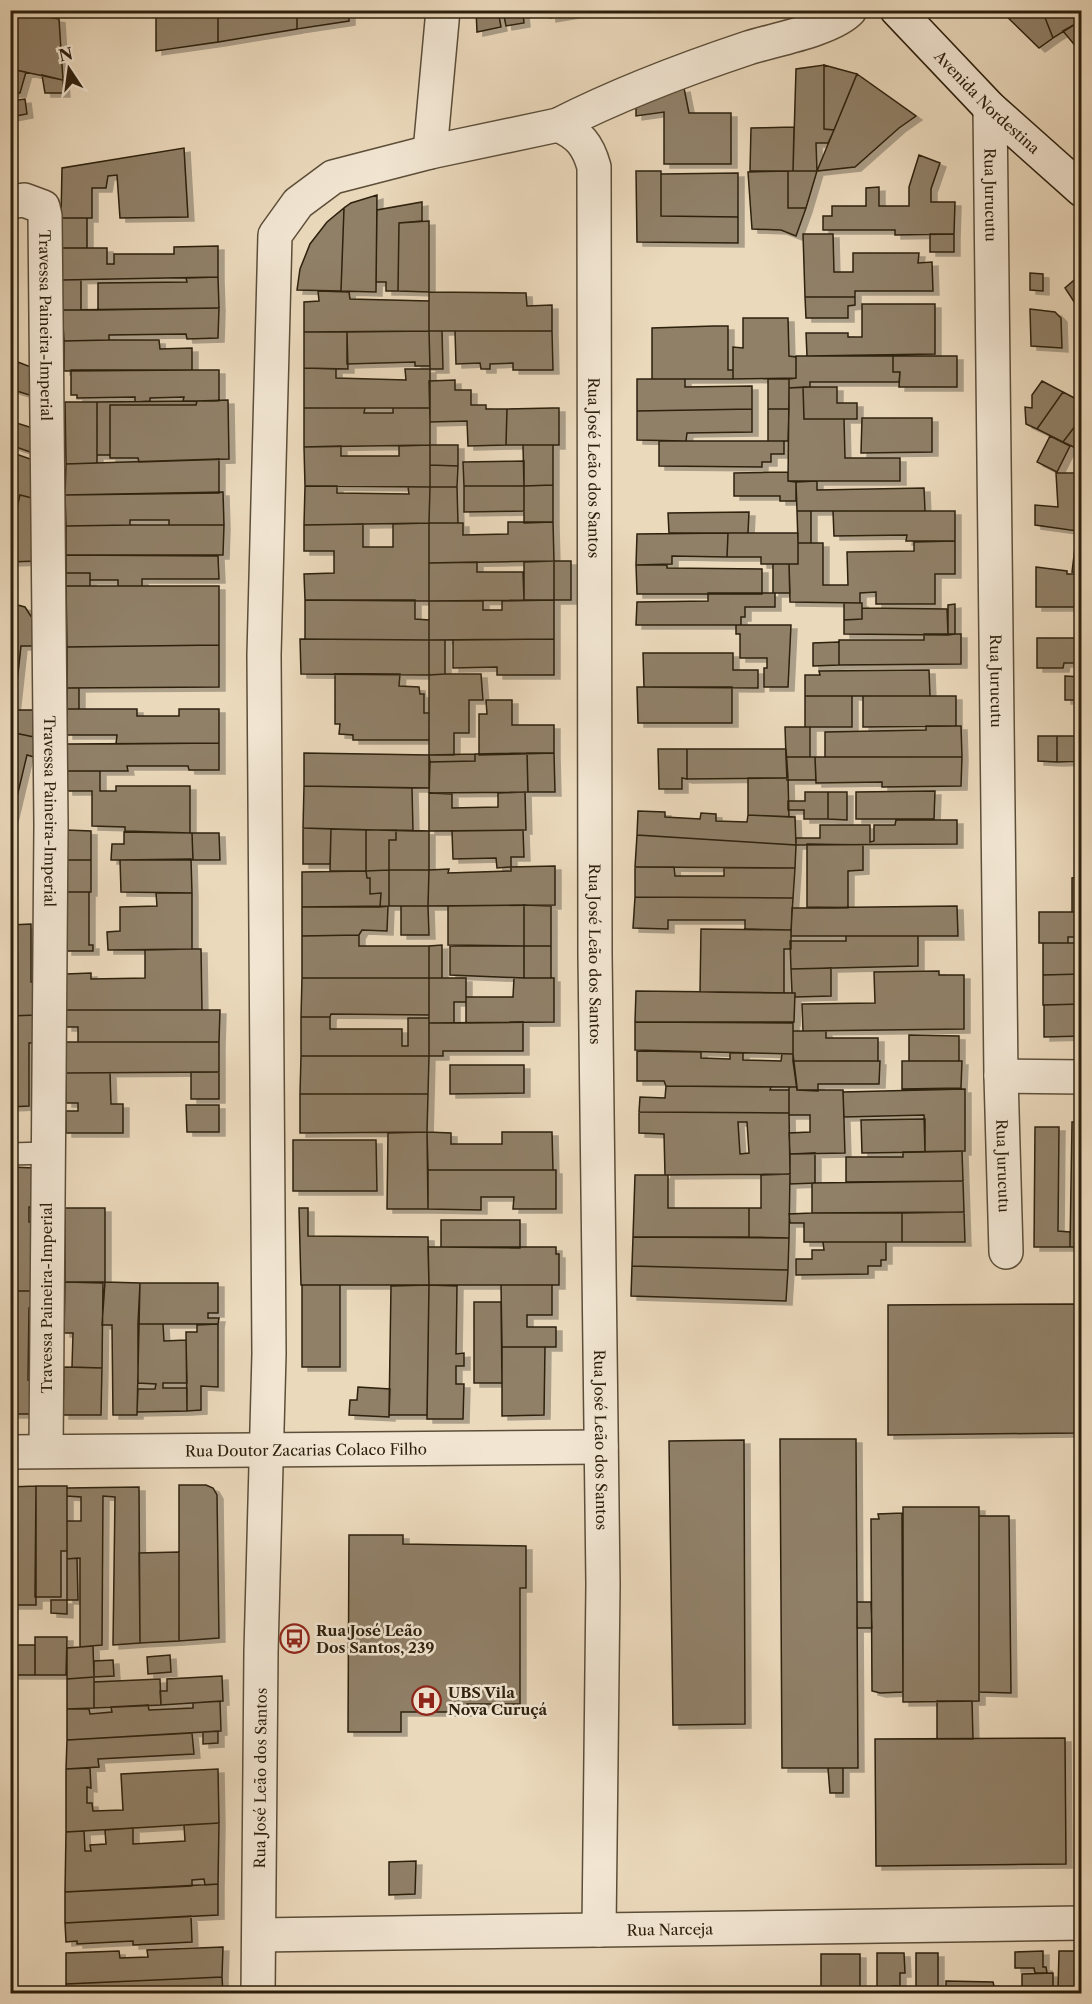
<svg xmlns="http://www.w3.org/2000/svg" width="1092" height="2004" font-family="'Libre Caslon Text',serif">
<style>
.building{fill:#908068;stroke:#2d200d;stroke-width:1.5;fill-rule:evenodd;filter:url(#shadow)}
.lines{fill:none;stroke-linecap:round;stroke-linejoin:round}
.service-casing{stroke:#5c4e39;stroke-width:24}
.minor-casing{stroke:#5c4e39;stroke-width:36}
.secondary-casing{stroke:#2d200d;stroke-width:36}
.service{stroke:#f2e6d3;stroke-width:21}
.minor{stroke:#f2e6d3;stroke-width:33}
.secondary{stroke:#f2e6d3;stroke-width:33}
.labels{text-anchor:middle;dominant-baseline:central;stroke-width:5;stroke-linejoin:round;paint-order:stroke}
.street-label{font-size:15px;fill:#2d200d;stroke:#f2e6d3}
.poi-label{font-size:15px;font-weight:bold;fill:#2d200d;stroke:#f2e6d3;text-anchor:start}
</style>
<defs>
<filter id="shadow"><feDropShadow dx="6" dy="4" stdDeviation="0" flood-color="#0004"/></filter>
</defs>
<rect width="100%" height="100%" fill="#ebd9bc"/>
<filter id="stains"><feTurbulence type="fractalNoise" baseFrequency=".00333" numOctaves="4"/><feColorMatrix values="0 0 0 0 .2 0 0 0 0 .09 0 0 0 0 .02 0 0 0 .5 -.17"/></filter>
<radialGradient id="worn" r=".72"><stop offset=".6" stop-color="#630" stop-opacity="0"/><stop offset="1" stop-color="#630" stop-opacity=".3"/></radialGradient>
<path class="building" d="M10 10 59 19 63 80 10 69Z
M156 10H218V42L156 51Z
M218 10H297V29L218 42Z
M297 10H349V21L297 29Z
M476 10H498L501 27 477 32Z
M498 10H535L499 17Z
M549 10H573L574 14 550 18Z
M1000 10H1042L1053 38 1039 48Z
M1042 10H1082V20L1053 38Z
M523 13 524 23 506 26 504 16Z
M1082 20V54L1063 31Z
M824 65V129L834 130 828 143H816L817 171H793L796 69Z
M824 65 857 74 834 130 824 129Z
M10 69 26 72 20 93H10Z
M857 74 916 116 899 128 855 167 817 171Z
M42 75 63 80 64 93H45Z
M684 88 689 113H731V164H664V112L636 116V97Z
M25 99 27 114 10 117V101Z
M794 127 793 171H750L751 128Z
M184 148 188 217 120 218 117 175 108 176 106 188H92V218H61L62 168Z
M919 155 940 163 931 189V202H955L954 234 895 235V230H823V216H832V206H866V188L879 187V206H909V187Z
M636 171H661V216L738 217V243L637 242Z
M788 171H817L806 208H788Z
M788 171V208H806L796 236 781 230 752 229 748 172Z
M738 173V217L661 216V174Z
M377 195 376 292 341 291 344 208 351 203Z
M422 202V221L399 223 398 291H386V282H376L377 210Z
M344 208 341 291 297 290 300 269 310 244 327 222Z
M61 218H87V248H62Z
M429 221V292L398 291 399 223Z
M803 234H833L834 272H853V253H919L918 263 932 262 933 291H855V297H805Z
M930 234H954V252H930Z
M218 246V277L62 280V248H107V264H114V254H174V247Z
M1030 273 1043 274V291L1030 290Z
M1080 275 1082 277V314L1065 288Z
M218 277 219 308 98 310V283L187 282 186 278Z
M62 280H81V310H62Z
M318 291 349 292 350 299 429 301V331L304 332V302L319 301Z
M429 292 526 293 527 306 552 305V331H429Z
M805 297H855V305L848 306V318H806Z
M862 304H935V354L807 356 806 333H848V337H862Z
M219 308 218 338 187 339 186 334 109 335V340L64 341 62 310Z
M1030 309 1055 312 1061 318 1062 348 1031 346Z
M743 318H788L789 356 796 357V378L733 379V347L743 348Z
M714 326H728V370H733V379H652V328Z
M429 331H442L443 369H430Z
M429 331 430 366H415V362L347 364V332Z
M455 331H552L553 370H513V363L490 364V369H481L480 363 456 364Z
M304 332H347L348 369 304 368Z
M109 340H159L160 349 192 348V370L64 371V341Z
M796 356H893V372H900L899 382H810V387L789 388V379L796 378Z
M893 356H957V387H899L900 372H893Z
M10 359 36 369V397L10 389Z
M304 368 336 369V378L406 380 405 369H430V408H304Z
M71 370H219V401H183L184 397 150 398V401L135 402V397L77 398V395H71Z
M637 379H685V387L752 386V409L637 411Z
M768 379H789V409H768Z
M455 380V390H471V405H486V409H507L506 445 468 446 467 421 430 422 429 381Z
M1042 381 1063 392 1037 429 1026 424 1025 407 1032 408V395Z
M803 387 804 419H844L845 458H900V481H788L789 388Z
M803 387H837V403H857V419H804Z
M1063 392 1082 402V417L1063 442 1037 429Z
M228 400 229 459 139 462 138 458H110V405H196L197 401Z
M197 401 196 405H110V455H97V402Z
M65 402H97V463L66 464Z
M304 408H365L364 413H393V408H430V445L304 447Z
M553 408H559V445H506L507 409Z
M752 409V432L687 433 686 441 637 440V411Z
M768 409H789L788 441H768Z
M1082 417V451L1063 442Z
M862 418H932V452L861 453Z
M10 421 36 429V454L10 445Z
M1050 436 1070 446 1057 472 1037 462Z
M659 441H784V454H771V462H762V467L659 466Z
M430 445V487L305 486 304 447 341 446V456H399V446Z
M430 445H458V466L430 465Z
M523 445H553V485L524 486Z
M10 452 36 461V499L20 495 17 507 10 506Z
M219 459V493L65 495 66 464Z
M524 461V486H464L463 462Z
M430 465 458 466 457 487H430Z
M788 472V481L796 482V501H780V496H734V473Z
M1056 473H1080L1082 525 1077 524V531L1035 525V505L1058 507Z
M817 481V490L924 488 925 511H797L796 482Z
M553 485V522L524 523V486Z
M305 486H337V493L409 494 408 487H430L429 523 304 525Z
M464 486H524V511L464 512Z
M430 487H457L458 523H429Z
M223 492 224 525H169V520H130V525L66 526 65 495Z
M20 495 36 499 37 561 10 562V537Z
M10 506 17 507 10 537Z
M797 511H811V543H798Z
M833 511H955V541H906L907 535 834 536Z
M749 512 748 533H669L668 513Z
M508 522H553L554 561 429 563V523H463V535L508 534Z
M429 523V601L305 600 304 574 334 573V551H304V525L363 524V547H393V524Z
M130 525H224L223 555H66V526Z
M1077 531 1082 532V573L1072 572Z
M728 533 727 557 672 556V564L636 565 637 534Z
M728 533H798V564H761V557H727Z
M955 541V574H935V604H876V592L860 593V603L790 602 789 564H798V543H823V585H848L847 552 914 551V542Z
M66 555 218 556 219 579H142V586H118V580H90V573H66Z
M554 561V600H524V562Z
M554 561H571V600H554Z
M477 562V572H523L524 600 429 601V563Z
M773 564H789L790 593H773Z
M636 565H667V568L762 569V594H637Z
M1036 567 1067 571V574H1082V607H1036Z
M66 573H90V586H66Z
M66 586H219V645L67 647Z
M708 593H775V607H745V617H741V625H636L637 602 708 601Z
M305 600H415V619L429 620V640L305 639Z
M554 600V639L429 640V601H483V610H502V601Z
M10 603 25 607 34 621V646H21L14 710H34V737L10 732Z
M844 603H862V619L844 620Z
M955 604V634L948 635V605Z
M862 608 947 609 948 635 844 634V620L862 619Z
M736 625H791L788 687H764V668H767V658H740V634H736Z
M924 634H961V664L839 665V640H924Z
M1037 638H1082V663H1064L1063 668H1037Z
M300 639 429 640V675L301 674Z
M554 639V675H497V667L453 668V640Z
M429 640H445V674L429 675Z
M839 642V665L813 666V643Z
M219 645V687L67 688V647Z
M643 653H733V670H758V688L644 687Z
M929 670 930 696H805V675H820L819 671Z
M335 674H400L399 686 419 687 420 694H424V713H429V740H353V735L339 734 340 724H335Z
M445 674H481L483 700H469V733H454V755H429V675Z
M1065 676 1082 677V700H1065Z
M637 687H732V723H638Z
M67 688H79V709H67Z
M805 696H852V727H805Z
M863 696H956V726L863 727Z
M486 700H512V725H554V753L479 755V714H487Z
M67 709H137V716H179V709H219V743L116 744 117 735H67Z
M926 726H961L962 757H825V732L926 730Z
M785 727H810V757H786Z
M1079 729H1082V761L1057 762V736H1079Z
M10 732 34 737V757L27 755 10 826Z
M1038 736H1057V762L1038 761Z
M219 743V770H189L188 766H127L128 771H66L67 744Z
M658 749H687V779L682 778V789H659Z
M687 749H786L788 778 687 779Z
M304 753 429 755V788L304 786Z
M527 753 528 792 429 793 430 762 475 761V754Z
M527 753H554L555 792H528Z
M475 754V761L430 762 429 755Z
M786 757H815L816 780H787Z
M815 757H962L961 786 882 787V782L816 783Z
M1076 761H1082V793H1076Z
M66 771H100V791H116V786H190V833L125 831V827L92 826V791H67Z
M748 778H788L789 817 748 815Z
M304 786 412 788 413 831 303 828Z
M935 791 934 819H856V792Z
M525 792 526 830 429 831V793L452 794V808L498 807V793Z
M805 792H828V819H804V810H788V801H805Z
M828 792H847V820L828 819Z
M638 811 665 812V817L700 819 701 813 716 814V821L747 822 748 815 795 817 796 845 637 835Z
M896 820H957V844L796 845V838H820V825H870V842L874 841V825H895Z
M303 828 331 829 330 864H303Z
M331 829 366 830V871H330Z
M66 830 91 831V860H66Z
M366 830H396V840H389V870L366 871Z
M396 830 429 831V870H389V840H396Z
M523 830 524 857H511V867L497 868 496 858 453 859 452 831Z
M124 832 192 833 193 860H111L112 844H124Z
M192 833H219L220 860H193Z
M637 835 796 845 795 868 635 867Z
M807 844 863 845V870L848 871V908L807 907Z
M191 859 192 893 121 892 120 860Z
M66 860H91V892H66Z
M555 866V905L428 906 429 870 449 869 448 873 511 871V867Z
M635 867H674L675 876H724V868H795L793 898 635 897Z
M389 870H429L428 906H389Z
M389 870V906L380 907 381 893 370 894V878H367L366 871Z
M366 871 367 878H370V894L381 893 380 907H302V872Z
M1082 877V912H1072V878Z
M66 892H89V945H93V951H66Z
M156 893H192V949L108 950 107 932 120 931V907L157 906Z
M635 897 793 898 791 930 745 929V920H668V929L633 928Z
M524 905V946L448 945V906Z
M524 905 551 906V946H524Z
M388 906 387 931 362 930 359 935 302 936V907Z
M401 906H428L429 935H401Z
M957 906 958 936H791L792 908Z
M1039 912H1082V937H1068V943H1039Z
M31 924V982H36V1015L10 1016V925Z
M701 929 791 930V949H784V993L700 992Z
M359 935V946H429V978H302V936Z
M846 936H918V966L791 969 790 941H846Z
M1043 943H1082V974L1043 975Z
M442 945V978H429V946Z
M450 946H524V978L450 975Z
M524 946H551V978H524Z
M192 949H201L202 1010H66V974L91 973V979L145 978V950Z
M831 968V996L795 997V993H792L791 969Z
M939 971V975H964V1029L803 1031 802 1004 875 1003 874 972Z
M1082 974V1004L1043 1005V975Z
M302 978H429V1015L331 1014 330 1017H301Z
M429 978H466V1002H454V1023H429Z
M514 978H554V1022L466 1023V997H513Z
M636 991 795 993 794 1022H635Z
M1082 1004V1036L1044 1037V1005Z
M66 1010H220L219 1042H78V1027H66Z
M36 1015V1043H29V1106L10 1107V1016Z
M301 1017H330V1029H402V1046H408V1018H429V1056H301Z
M523 1022V1051H443V1056H429V1023Z
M635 1022 793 1023V1054L635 1050Z
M793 1031H826V1038H878V1061H793Z
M909 1035 959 1036V1061H909Z
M66 1042H219V1072L66 1073Z
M637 1051 701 1052V1058L730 1059V1053H743V1060L781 1061 782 1054H793L797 1087 666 1086 664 1081H637Z
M301 1056H429L428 1094H300Z
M793 1061H880L879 1084H818V1091L797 1090Z
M902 1061H962L961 1088 902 1089Z
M450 1065H524V1093L450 1094Z
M191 1072H219V1099H191Z
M66 1073H110L111 1104H123V1133H66V1111H78V1103H66Z
M666 1086 771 1087 770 1090H789V1113L639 1112 640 1097 665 1098Z
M789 1087H797V1090H843L845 1153 790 1154 789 1133 810 1132V1115H789Z
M965 1089V1151L925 1152 924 1115 844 1117 843 1092Z
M300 1094H428L427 1132 300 1133Z
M186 1105H219V1132H187Z
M639 1112 789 1113 790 1174 665 1175 664 1134 639 1133ZM738 1122H747L749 1153 740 1154Z
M925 1119V1152L862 1153 861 1120Z
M1072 1122H1082V1247H1070Z
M1035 1127H1059L1058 1231 1070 1232V1247H1034Z
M427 1132 451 1133V1144H502V1132H552L553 1170H428Z
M427 1132 428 1209H387L388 1133Z
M293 1140H376L377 1191H293Z
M962 1151 963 1181 846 1182V1157H903V1152Z
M815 1153V1183L790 1184V1154Z
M10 1167 35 1168V1207H29V1222H35L36 1291H10Z
M428 1170H556V1209H513L514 1197H481V1210L428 1209Z
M790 1174 789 1238 749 1237V1208H761V1175Z
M635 1175H668V1208H749V1237H633Z
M963 1181 964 1212 812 1213V1183Z
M65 1208H105V1282H65Z
M299 1208H308V1236L428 1237 429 1285H301Z
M964 1212 965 1242H902V1213Z
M812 1213H902V1242H804V1223H790L789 1214Z
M441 1220H520V1248L441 1247Z
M633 1237 789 1238 788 1270 632 1266Z
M823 1242H886V1260H881V1266H868V1274L796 1275V1259H812V1250H824Z
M428 1247H556V1254H559V1285H429Z
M632 1266 788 1270 786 1301 631 1296Z
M65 1282 103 1283 102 1368 72 1367 73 1333H64Z
M105 1282 140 1283 137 1415H113L112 1325H102Z
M140 1283H218V1313H208V1318H219L218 1324H138Z
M302 1285H340V1367H302Z
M429 1285 427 1415H389L391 1286Z
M429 1285 457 1286 456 1354 464 1353V1366H456V1384H464L463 1419H427Z
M501 1285H552V1315H527V1327H556V1347H502Z
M10 1291H36L35 1308H29L28 1380H35V1414H10Z
M474 1302H501L502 1383H474Z
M1075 1304V1433L888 1435V1305Z
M138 1324H163L164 1341 186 1340 187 1383H163V1388H187V1411L137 1412 138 1389H155L156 1384 138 1383Z
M218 1324V1387L201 1386V1410L187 1411 186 1332H197V1325Z
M502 1347H545L544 1415 502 1416Z
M64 1367 102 1368 101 1415H63Z
M358 1387 390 1389 389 1417 349 1415 350 1400H357Z
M780 1439H856L858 1768H782Z
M744 1440 745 1724 673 1725 669 1441Z
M179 1485H206L213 1488 217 1495 219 1638 179 1641Z
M36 1486H67V1551H61V1597H35Z
M36 1486V1605H12L10 1608V1487Z
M139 1487 140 1643 113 1645 115 1497 103 1496 102 1645 80 1647V1558L67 1559V1521H81V1497L67 1496V1488Z
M903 1507H979V1701L903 1702Z
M902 1513 903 1692 880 1693 872 1691 871 1519H879L878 1514Z
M979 1516H1009L1011 1693 979 1692Z
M349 1535H403V1544L526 1546V1588H520V1704H467V1712H401V1732H348Z
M179 1552V1641L140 1643 139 1553Z
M77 1558 78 1600H67V1559Z
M51 1600H67V1614L51 1613Z
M857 1602H871L872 1628H857Z
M35 1637H67L66 1675H35Z
M10 1645H35V1675H10Z
M93 1646 94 1677 67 1679V1648Z
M170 1655 171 1672 148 1674 147 1657Z
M113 1660 114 1676 94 1677V1661Z
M222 1676 223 1701 161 1705 160 1691H167V1679Z
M94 1677V1708L67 1709V1679Z
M160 1679 161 1705 94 1708V1682Z
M220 1701 221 1731 67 1740V1709H89L90 1714 112 1712 111 1707 148 1705 149 1710 193 1708V1703Z
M937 1701H972L973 1739H937Z
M218 1731V1743L203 1744V1732Z
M192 1733 194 1754 98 1759 99 1767 66 1769 67 1740Z
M1065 1738 1066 1864 876 1866 875 1739Z
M90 1768 91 1788 87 1787V1803H92L93 1811 123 1810 121 1774 218 1769 219 1823 66 1832V1769Z
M828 1768H843V1793H830Z
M219 1823 218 1884 205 1885 204 1879 192 1880V1886L65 1892 66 1832 84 1831 85 1851H91L90 1845 106 1844 105 1830 133 1828V1844L185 1841 184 1825Z
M416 1861 415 1894 389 1895V1862Z
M218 1884V1915L65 1923V1892Z
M191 1916 192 1942 133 1945V1941L77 1944V1941L66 1942 65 1923Z
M223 1947 222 1977 66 1984V1953L119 1951 120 1958 148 1957 147 1950Z
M1043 1951V1967H1046L1047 1973H1035L1034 1968H1015V1952Z
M1059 1951H1082V1994L1058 1991Z
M877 1953H904L905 1973H900V1986H892L893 1994H877Z
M916 1953H938V1994H916Z
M821 1954H860V1994H821Z
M1053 1973V1994H1022V1974Z
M222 1977 223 1994H66V1984Z
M946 1981 993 1982 996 1994H946Z"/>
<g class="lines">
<defs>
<path id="service" d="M10 1154 47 1153"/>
<g id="minor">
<path id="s1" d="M990 108 1001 1076 1006 1252"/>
<path d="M558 125C619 94 682 70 748 48 773 40 833 29 850 10"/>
<path d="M430 152 443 10"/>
<path id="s2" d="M10 202 24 200 43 207 45 216 51 825 46 1451"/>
<path d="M1001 1076 1082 1077"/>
<path id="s3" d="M10 1452 601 1447"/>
<path id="s4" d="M259 1935 1082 1923"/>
<path id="s5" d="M258 1994 261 1652 269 1354 264 655 275 235 298 203 333 177 430 152 558 125C579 134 588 145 594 167L595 955 603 1584 599 1930"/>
</g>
<g id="secondary">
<path id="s6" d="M897 10 990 108 1082 190"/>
</g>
</defs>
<use href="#service" class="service-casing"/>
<use href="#minor" class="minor-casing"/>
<use href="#secondary" class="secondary-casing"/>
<use href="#service" class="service"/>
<use href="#minor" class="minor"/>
<use href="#secondary" class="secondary"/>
</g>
<defs>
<symbol id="bus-ring" viewBox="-11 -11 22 22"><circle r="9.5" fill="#f2e6d3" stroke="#8f2418" stroke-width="1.5"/><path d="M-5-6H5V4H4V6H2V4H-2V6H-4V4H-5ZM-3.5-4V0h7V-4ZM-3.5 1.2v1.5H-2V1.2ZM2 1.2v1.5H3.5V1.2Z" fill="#8f2418"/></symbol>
<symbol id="hospital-ring" viewBox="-11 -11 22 22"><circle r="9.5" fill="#f2e6d3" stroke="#8f2418" stroke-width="1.5"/><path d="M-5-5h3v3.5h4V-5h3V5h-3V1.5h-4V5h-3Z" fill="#8f2418"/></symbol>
</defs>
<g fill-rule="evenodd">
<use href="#bus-ring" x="278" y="1622" width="33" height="33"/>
<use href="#hospital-ring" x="410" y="1684" width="33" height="33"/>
</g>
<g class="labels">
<g class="street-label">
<text stroke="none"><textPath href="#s6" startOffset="129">Avenida Nordestina</textPath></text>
<text stroke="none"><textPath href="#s1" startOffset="87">Rua Jurucutu</textPath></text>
<text stroke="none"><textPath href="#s2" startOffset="153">Travessa Paineira-Imperial</textPath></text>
<text stroke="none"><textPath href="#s5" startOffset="2432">Rua José Leão dos Santos</textPath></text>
<text stroke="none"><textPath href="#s1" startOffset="573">Rua Jurucutu</textPath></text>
<text stroke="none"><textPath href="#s2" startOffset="639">Travessa Paineira-Imperial</textPath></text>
<text stroke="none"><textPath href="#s5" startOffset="2918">Rua José Leão dos Santos</textPath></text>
<text stroke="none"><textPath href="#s1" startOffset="1058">Rua Jurucutu</textPath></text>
<text transform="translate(46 1298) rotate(-90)">Travessa Paineira-Imperial</text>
<text stroke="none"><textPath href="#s5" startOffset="3404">Rua José Leão dos Santos</textPath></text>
<text stroke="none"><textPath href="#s3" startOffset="296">Rua Doutor Zacarias Colaco Filho</textPath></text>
<text stroke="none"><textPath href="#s5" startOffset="216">Rua José Leão dos Santos</textPath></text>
<text stroke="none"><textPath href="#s4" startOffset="411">Rua Narceja</textPath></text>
</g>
<g class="poi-label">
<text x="316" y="1630">Rua José Leão<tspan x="316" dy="17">Dos Santos, 239</tspan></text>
<text x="448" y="1692">UBS Vila<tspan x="448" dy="17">Nova Curuçá</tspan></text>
</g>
</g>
<rect width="1092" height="2004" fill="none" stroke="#ebd9bc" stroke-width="36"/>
<rect x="12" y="12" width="1068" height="1980" fill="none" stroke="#2d200d" stroke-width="3"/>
<rect x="18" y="18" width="1056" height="1968" fill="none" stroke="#2d200d" stroke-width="1.5"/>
<g transform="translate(69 69) rotate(347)" stroke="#f2e6d3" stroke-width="4.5" paint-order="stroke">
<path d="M0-4.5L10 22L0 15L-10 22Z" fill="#2d200d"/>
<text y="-9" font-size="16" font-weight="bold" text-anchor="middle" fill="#2d200d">N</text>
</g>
<rect width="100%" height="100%" filter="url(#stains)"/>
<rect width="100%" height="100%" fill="url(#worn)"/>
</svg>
